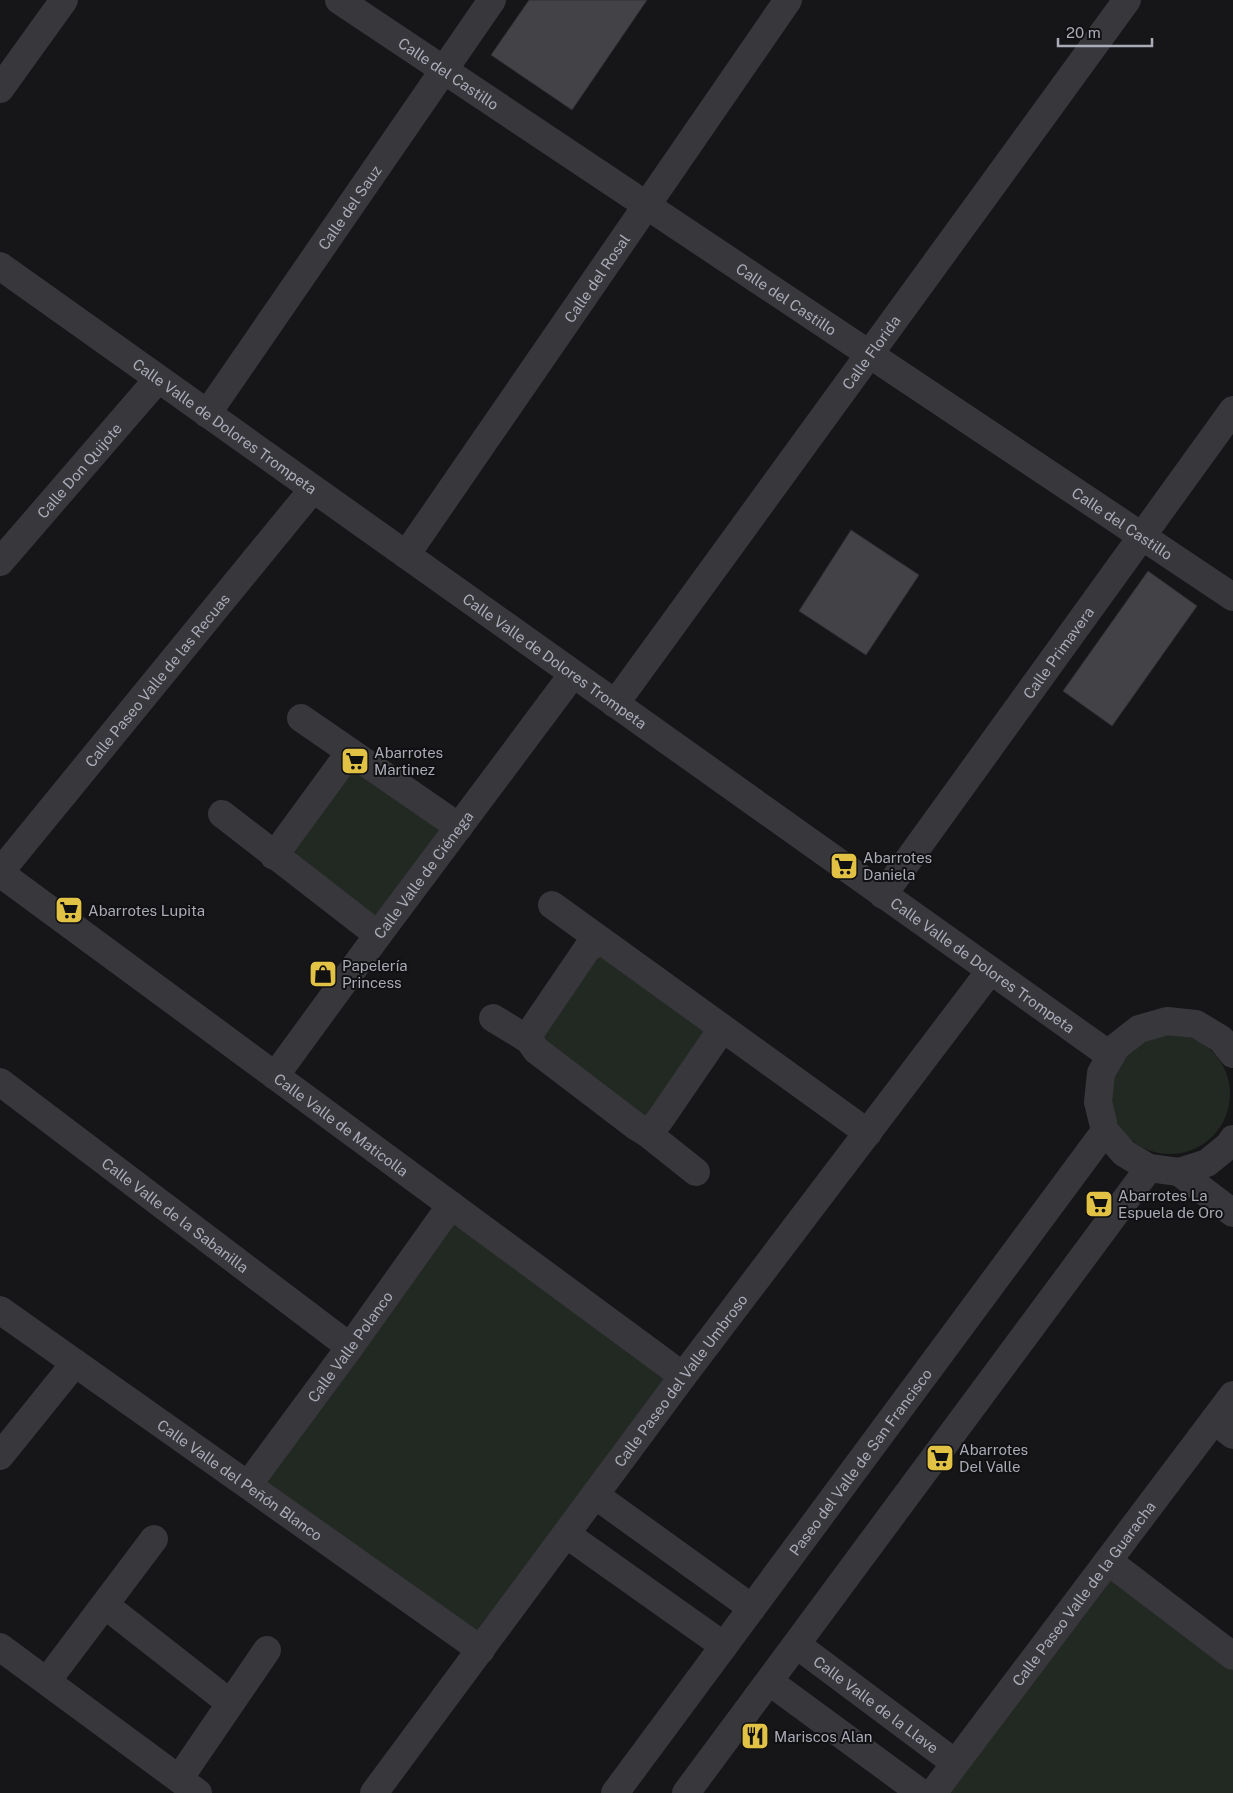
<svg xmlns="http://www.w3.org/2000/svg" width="1233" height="1793" font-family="'Public Sans',sans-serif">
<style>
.green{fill:#222923}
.building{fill:#434247;stroke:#303033}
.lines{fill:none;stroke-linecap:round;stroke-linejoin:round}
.minor{stroke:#37373c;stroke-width:28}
.labels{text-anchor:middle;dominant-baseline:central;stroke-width:4;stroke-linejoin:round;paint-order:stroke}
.street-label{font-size:15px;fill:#a9abb6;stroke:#111012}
.poi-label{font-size:15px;fill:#a9abb6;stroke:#111012;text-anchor:start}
</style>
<rect width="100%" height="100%" fill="#161517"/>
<path class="green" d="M352 754 457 829 382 930 279 854Z
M600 940 722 1029 647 1133 529 1040Z
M1110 1094a60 60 0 1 1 120 0a60 60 0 1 1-120 0Z
M451 1205 683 1376 481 1650 248 1485Z
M1108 1561 1233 1656V1793H933Z"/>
<path class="building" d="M529 0H647L572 110 491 55Z
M851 530 919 575 866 655 799 611Z
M1148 571 1197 606 1112 726 1063 691Z"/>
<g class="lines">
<g class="minor">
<path id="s1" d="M339 0 1233 597"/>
<path d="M0 89 64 0"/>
<path id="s2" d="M0 266 1111 1056"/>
<path id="s3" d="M207 414 492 0"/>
<path id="s4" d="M406 555 788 0"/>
<path id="s5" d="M0 562 158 379"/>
<path id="s6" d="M615 704 1127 0"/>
<path d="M301 718 459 827"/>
<path d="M222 814 378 935"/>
<path d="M274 856 350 752"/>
<path id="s7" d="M0 872 313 489"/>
<path id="s8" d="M0 873 683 1376"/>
<path id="s9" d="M883 895 1233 410"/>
<path d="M552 905 868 1133"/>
<path d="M493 1018 529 1040 536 1050 637 1127 647 1133 696 1172"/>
<path d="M529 1040 532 1030 587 949 600 940"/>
<path d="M1233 1054 1221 1039 1196 1024 1167 1021 1139 1029 1116 1047 1101 1073 1098 1102 1105 1131 1124 1153 1149 1168 1179 1172 1207 1163 1229 1145 1233 1139"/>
<path id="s10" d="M275 1076 378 935 573 674"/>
<path id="s11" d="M0 1082 350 1347"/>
<path d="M647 1133 659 1121 722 1029"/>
<path d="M1179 1172 1233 1213"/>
<path id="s12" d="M0 1310 481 1650"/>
<path d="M1214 1420 1233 1435"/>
<path d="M0 1456 75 1363"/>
<path id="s13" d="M248 1485 350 1347 451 1205"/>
<path d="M595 1495 752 1608"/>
<path d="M566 1534 724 1646"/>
<path d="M1108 1561 1233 1656"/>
<path d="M105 1605 230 1703"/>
<path id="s14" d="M797 1645 955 1763"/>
<path d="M0 1647 198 1793"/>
<path d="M47 1681 154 1539"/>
<path d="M770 1682 921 1793"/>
<path d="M179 1779 267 1650"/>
<path id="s15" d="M374 1793 683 1376 990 971"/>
<path id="s16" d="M615 1793 1105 1131"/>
<path d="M686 1793 1149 1168"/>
<path id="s17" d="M933 1793 1233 1395"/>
</g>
</g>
<defs>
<symbol id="supermarket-square" viewBox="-11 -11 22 22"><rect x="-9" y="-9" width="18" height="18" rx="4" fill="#e1c244" stroke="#111012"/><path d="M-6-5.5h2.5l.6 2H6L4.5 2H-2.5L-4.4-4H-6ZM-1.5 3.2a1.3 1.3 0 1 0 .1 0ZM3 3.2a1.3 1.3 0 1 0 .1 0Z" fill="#111"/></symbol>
<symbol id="shop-square" viewBox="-11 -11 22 22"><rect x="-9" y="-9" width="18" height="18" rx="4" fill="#e1c244" stroke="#111012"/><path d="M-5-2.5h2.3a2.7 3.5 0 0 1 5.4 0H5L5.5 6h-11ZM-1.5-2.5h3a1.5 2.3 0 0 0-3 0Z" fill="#111"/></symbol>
<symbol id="restaurant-square" viewBox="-11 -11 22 22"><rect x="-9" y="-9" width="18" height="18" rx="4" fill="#e1c244" stroke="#111012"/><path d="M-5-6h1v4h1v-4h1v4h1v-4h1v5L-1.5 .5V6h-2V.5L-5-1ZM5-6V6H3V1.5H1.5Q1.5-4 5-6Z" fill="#111"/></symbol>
</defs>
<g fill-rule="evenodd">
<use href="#supermarket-square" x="339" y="745" width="32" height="32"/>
<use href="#supermarket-square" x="828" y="850" width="32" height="32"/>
<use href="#supermarket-square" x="53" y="894" width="32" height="32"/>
<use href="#shop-square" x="307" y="958" width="32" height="32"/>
<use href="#supermarket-square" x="1083" y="1188" width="32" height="32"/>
<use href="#supermarket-square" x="924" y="1442" width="32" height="32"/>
<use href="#restaurant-square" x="739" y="1720" width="32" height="32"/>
</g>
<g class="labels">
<g class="street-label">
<text stroke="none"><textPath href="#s1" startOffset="132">Calle del Castillo</textPath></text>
<text stroke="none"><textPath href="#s3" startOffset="251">Calle del Sauz</textPath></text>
<text stroke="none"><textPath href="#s4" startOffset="336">Calle del Rosal</textPath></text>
<text stroke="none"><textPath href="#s1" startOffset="538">Calle del Castillo</textPath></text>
<text stroke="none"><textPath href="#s6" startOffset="435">Calle Florida</textPath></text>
<text stroke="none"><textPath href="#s2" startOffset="276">Calle Valle de Dolores Trompeta</textPath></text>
<text stroke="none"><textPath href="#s5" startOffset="121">Calle Don Quijote</textPath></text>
<text stroke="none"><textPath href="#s1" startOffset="942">Calle del Castillo</textPath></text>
<text stroke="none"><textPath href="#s9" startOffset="299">Calle Primavera</textPath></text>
<text stroke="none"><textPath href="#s2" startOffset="681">Calle Valle de Dolores Trompeta</textPath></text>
<text stroke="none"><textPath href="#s7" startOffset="248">Calle Paseo Valle de las Recuas</textPath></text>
<text stroke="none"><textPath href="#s10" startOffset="250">Calle Valle de Ciénega</textPath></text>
<text stroke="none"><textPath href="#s2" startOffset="1206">Calle Valle de Dolores Trompeta</textPath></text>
<text stroke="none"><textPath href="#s8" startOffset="424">Calle Valle de Maticolla</textPath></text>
<text stroke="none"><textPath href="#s11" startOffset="220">Calle Valle de la Sabanilla</textPath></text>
<text stroke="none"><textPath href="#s13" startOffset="172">Calle Valle Polanco</textPath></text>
<text stroke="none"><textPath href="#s15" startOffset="514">Calle Paseo del Valle Umbroso</textPath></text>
<text stroke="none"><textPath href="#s16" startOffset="412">Paseo del Valle de San Francisco</textPath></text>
<text stroke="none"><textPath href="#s12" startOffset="294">Calle Valle del Peñón Blanco</textPath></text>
<text stroke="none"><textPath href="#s17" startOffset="250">Calle Paseo Valle de la Guaracha</textPath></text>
<text stroke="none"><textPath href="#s14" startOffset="99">Calle Valle de la Llave</textPath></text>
</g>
<g class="poi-label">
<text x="374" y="752">Abarrotes<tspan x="374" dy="17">Martinez</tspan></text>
<text x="863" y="857">Abarrotes<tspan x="863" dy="17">Daniela</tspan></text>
<text x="88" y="910">Abarrotes Lupita</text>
<text x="342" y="965">Papelería<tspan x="342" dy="17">Princess</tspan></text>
<text x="1118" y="1195">Abarrotes La<tspan x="1118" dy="17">Espuela de Oro</tspan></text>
<text x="959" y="1449">Abarrotes<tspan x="959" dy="17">Del Valle</tspan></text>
<text x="774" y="1736">Mariscos Alan</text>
</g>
</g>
<path d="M1058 38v8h94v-8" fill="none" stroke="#a9abb6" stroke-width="2.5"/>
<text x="1066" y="38" font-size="15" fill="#a9abb6" stroke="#111012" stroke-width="4" paint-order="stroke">20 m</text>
</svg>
